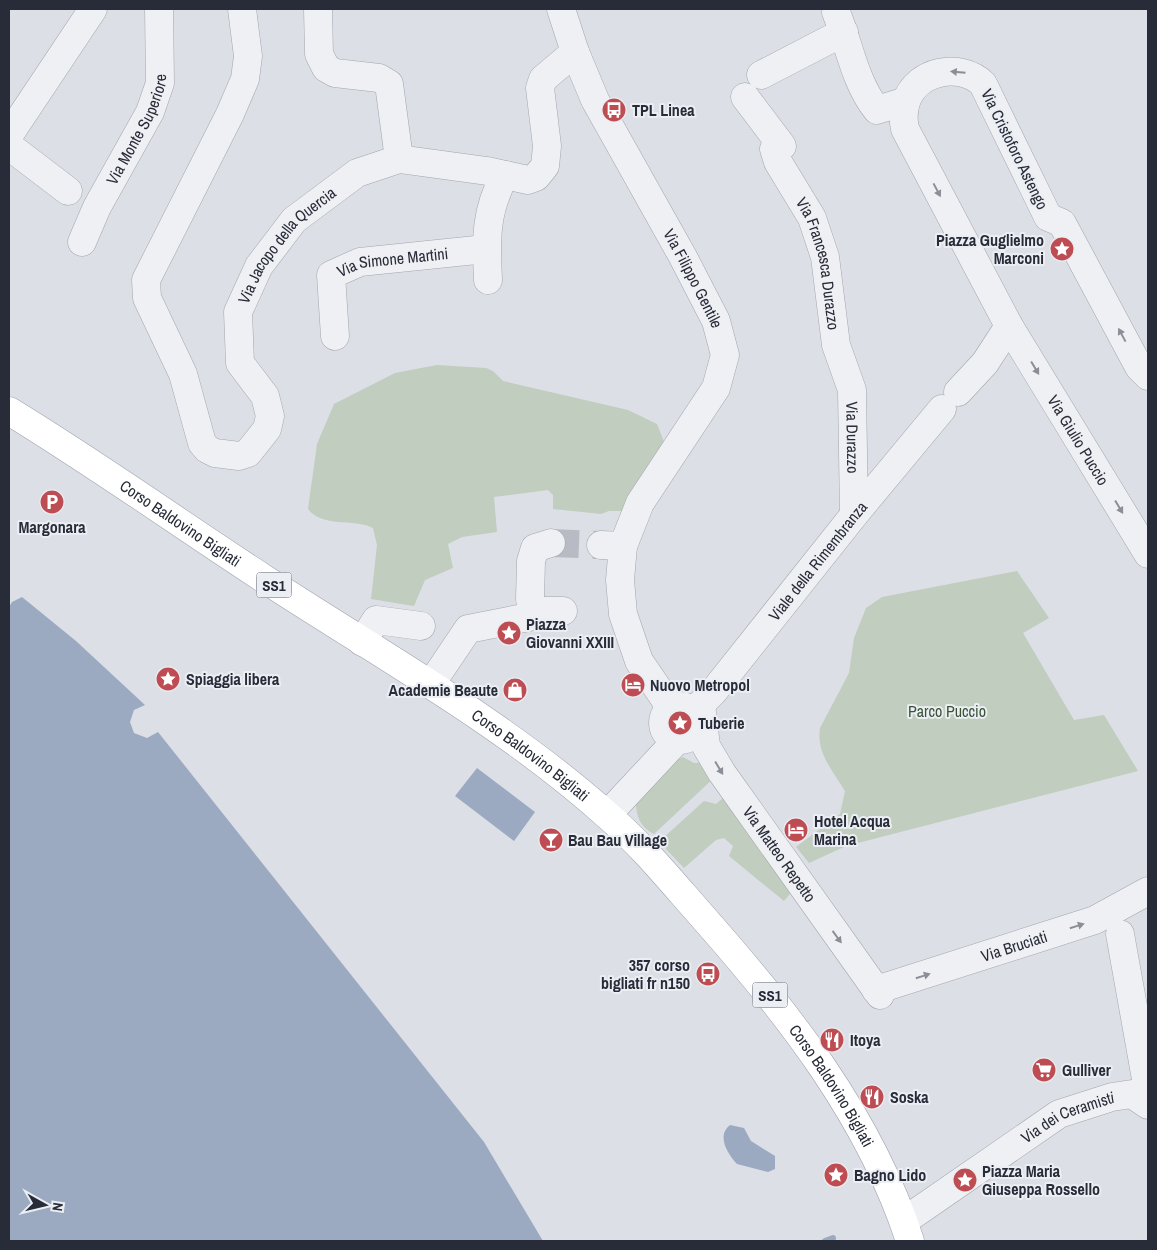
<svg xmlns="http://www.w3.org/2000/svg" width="1157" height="1250" font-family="'Archivo Narrow',sans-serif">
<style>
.green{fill:#c1cdbe}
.water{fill:#9baac1}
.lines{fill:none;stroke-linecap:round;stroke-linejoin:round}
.stream{stroke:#9baac1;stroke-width:6}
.minor-tunnel{stroke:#b8bbc3;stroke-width:28;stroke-dasharray:28 14;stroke-linecap:butt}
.minor-casing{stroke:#a2a6ae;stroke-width:29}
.major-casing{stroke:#9da2af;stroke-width:29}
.minor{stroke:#eef0f3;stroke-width:28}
.major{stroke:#fff;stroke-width:28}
.oneway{fill:#8b8e96}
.labels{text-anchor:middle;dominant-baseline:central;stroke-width:4;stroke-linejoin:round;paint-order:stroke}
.shield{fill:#ebeef3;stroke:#626671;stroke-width:1}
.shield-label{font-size:15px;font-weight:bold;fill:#282c39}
.poi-label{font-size:16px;font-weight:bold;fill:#282c39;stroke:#ebeef3;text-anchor:start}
.street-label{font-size:16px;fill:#282c39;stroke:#ebeef3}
.park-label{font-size:16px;fill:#395337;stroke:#ebeef3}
</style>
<rect width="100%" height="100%" fill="#dcdfe5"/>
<path class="green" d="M437 365 486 368 493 371 503 381 628 410 657 424 666 447 626 511H609L601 514 553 509V495L548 490 494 497 497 532 462 537 448 544 453 568 425 580 414 606 371 599 377 545 373 528C354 518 322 528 308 509L317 444 334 404 395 373Z
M1017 571 1049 618 1023 633 1074 720 1104 715 1138 771 846 846 809 863 796 847 840 814 845 791C833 771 816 753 820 728L849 673 854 638 866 608 882 597Z
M683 757 694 763 710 762 717 775 654 834C640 827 636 816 636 802L675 761Z
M729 793 795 888 784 901 729 856 733 846 724 838 716 840 684 868 666 849 662 839 704 801 716 804Z"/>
<path class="water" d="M22 597 76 641 145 705 134 710 130 722 134 733 147 738 158 732 484 1142 543 1241H9V607L12 602Z
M477 768 535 812 514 841 455 796Z
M730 1125 744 1128 751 1141 775 1156V1169L768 1172 737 1164C728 1154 716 1136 730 1125Z"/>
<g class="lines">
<path class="stream" d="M825 1241 833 1238"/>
<path class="minor-tunnel" d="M551 543 601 545"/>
<defs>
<g id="minor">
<path id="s1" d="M242 9 248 56 245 79 230 114 146 280 147 298 183 374 202 443 207 449 215 453 239 456 248 453 267 429 270 416 265 396 240 363 238 312 259 266 294 220 357 173 399 159 487 171 528 180 536 177 545 166 547 146 540 88 543 79 575 52"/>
<path d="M318 9 319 54 326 68 335 73 379 78 389 84 399 159"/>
<path id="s2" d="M561 9 575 52 595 100 683 257 716 321 725 355 716 388 640 503 623 546 620 580 623 614 639 661 671 708"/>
<path d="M836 12C849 44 855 83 877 110L906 101"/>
<path d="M761 75 844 32"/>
<path id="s3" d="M745 97 782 146 774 149 778 162 812 218 825 257 836 345 852 390 854 515"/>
<path d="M9 135 93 9"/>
<path d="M9 146 68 191"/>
<path id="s4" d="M82 242 97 207 150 112 160 83 159 9"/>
<path d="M488 280C486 240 485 211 505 175"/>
<path id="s5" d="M335 336 331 275 360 262 486 249"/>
<path id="s6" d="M1148 376 1139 367 1062 223 1048 217 983 84C961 62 916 70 906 102 903 111 903 120 905 129L1009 326 1148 554"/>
<path d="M958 392 985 363 1009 326"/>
<path d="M601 545 623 546"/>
<path d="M530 599 531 561 535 548 551 543"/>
<path d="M362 642 376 620 421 626"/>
<path d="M431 684 468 629 529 617 539 611H563"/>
<path id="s7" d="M701 705 706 746 722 773 880 995"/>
<circle cx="680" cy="723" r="17"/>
<path id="s8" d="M693 712 714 691 854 515 942 409"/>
<path d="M607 815 677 740"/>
<path d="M1120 934 1148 1090"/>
<path id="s9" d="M876 990 1095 920 1148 891"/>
<path id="s10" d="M904 1221 1059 1114 1112 1097 1132 1094 1148 1105"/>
</g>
<g id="major">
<path id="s11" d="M9 411C96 464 180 524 266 580 381 655 504 723 607 815 642 845 671 881 702 916 787 1012 870 1117 910 1241"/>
</g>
</defs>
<use href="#minor" class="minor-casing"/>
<use href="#major" class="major-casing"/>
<use href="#minor" class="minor"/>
<use href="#major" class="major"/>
</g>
<defs><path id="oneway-solid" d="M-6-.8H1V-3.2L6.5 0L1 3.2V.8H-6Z" transform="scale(1.25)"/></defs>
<g class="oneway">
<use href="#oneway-solid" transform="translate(958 72) rotate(-175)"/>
<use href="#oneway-solid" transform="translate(937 190) rotate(62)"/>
<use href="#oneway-solid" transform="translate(1122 335) rotate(-118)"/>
<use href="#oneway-solid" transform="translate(1035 368) rotate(59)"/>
<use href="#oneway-solid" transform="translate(1119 507) rotate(59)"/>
<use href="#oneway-solid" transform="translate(719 768) rotate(59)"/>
<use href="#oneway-solid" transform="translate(1077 926) rotate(-17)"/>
<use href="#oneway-solid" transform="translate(837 937) rotate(54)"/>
<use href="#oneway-solid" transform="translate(923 976) rotate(-17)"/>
</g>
<defs>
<symbol id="bus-disc" viewBox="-11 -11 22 22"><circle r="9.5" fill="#bd4d53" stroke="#ebeef3"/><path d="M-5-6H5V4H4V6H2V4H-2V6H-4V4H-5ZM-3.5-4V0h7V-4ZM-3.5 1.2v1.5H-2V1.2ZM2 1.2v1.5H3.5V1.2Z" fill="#fff"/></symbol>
<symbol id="sight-disc" viewBox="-11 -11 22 22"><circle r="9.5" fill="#bd4d53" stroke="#ebeef3"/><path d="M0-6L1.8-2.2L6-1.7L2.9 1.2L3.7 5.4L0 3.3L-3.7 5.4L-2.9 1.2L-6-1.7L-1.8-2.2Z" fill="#fff"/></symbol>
<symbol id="parking-disc" viewBox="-11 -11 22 22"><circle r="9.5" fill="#bd4d53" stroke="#ebeef3"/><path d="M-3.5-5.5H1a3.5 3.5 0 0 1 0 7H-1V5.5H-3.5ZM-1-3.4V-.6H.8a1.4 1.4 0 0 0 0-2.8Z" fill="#fff"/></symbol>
<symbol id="hotel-disc" viewBox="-11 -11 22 22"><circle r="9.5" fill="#bd4d53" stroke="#ebeef3"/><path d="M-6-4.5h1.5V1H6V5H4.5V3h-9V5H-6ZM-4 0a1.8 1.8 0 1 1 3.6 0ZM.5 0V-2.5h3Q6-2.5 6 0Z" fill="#fff"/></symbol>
<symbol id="shop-disc" viewBox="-11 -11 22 22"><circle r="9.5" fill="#bd4d53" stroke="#ebeef3"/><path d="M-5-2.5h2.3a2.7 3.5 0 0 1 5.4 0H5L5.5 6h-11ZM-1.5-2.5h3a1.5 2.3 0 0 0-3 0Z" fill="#fff"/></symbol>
<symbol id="bar-disc" viewBox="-11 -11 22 22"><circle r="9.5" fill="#bd4d53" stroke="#ebeef3"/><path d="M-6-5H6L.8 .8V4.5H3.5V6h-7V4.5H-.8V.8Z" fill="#fff"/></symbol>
<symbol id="restaurant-disc" viewBox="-11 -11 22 22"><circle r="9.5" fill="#bd4d53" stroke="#ebeef3"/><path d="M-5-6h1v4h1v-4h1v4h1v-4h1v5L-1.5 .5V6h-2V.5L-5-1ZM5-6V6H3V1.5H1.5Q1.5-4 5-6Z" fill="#fff"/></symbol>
<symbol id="supermarket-disc" viewBox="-11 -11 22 22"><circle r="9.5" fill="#bd4d53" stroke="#ebeef3"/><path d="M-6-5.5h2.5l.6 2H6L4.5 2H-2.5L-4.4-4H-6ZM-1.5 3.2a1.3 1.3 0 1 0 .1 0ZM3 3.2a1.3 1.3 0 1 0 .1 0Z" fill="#fff"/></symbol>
</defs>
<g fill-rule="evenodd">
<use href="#bus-disc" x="600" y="96" width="28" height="28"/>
<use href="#sight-disc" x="1048" y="235" width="28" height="28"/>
<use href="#parking-disc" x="38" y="488" width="28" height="28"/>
<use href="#sight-disc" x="495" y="619" width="28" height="28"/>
<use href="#sight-disc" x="154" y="665" width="28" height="28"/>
<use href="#hotel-disc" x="619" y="671" width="28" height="28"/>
<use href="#shop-disc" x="501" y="676" width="28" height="28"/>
<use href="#sight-disc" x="666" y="709" width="28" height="28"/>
<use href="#hotel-disc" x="782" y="816" width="28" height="28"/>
<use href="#bar-disc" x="537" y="826" width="28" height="28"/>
<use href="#bus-disc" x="694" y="960" width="28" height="28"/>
<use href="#restaurant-disc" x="818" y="1026" width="28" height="28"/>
<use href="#supermarket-disc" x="1030" y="1056" width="28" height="28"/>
<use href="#restaurant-disc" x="858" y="1083" width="28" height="28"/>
<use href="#sight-disc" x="822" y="1161" width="28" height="28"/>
<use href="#sight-disc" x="951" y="1166" width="28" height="28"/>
</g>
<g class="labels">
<g class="shield">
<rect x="256.5" y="572.5" width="35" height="25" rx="4"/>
<rect x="752.5" y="982.5" width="35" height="25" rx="4"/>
</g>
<g class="shield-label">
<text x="274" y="585">SS1</text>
<text x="770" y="995">SS1</text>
</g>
<g class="poi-label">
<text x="632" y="110">TPL Linea</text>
<text x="1044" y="240" text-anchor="end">Piazza Guglielmo<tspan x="1044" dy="18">Marconi</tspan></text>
<text x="52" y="527" text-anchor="middle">Margonara</text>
<text x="526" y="624">Piazza<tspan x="526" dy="18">Giovanni XXIII</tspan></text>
<text x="186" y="679">Spiaggia libera</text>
<text x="650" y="685">Nuovo Metropol</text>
<text x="498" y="690" text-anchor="end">Academie Beaute</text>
<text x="698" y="723">Tuberie</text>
<text x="814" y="821">Hotel Acqua<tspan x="814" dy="18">Marina</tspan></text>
<text x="568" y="840">Bau Bau Village</text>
<text x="690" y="965" text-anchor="end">357 corso<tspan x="690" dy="18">bigliati fr n150</tspan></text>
<text x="850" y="1040">Itoya</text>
<text x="1062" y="1070">Gulliver</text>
<text x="890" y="1097">Soska</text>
<text x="982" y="1171">Piazza Maria<tspan x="982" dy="18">Giuseppa Rossello</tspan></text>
<text x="854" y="1175">Bagno Lido</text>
</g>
<g class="street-label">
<text stroke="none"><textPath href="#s4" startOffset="126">Via Monte Superiore</textPath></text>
<text transform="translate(1015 149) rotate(64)">Via Cristoforo Astengo</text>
<text stroke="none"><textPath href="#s1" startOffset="760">Via Jacopo della Quercia</textPath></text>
<text stroke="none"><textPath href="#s5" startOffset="125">Via Simone Martini</textPath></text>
<text stroke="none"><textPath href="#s3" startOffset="195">Via Francesca Durazzo</textPath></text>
<text stroke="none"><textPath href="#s2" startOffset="301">Via Filippo Gentile</textPath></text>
<text stroke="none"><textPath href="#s3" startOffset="374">Via Durazzo</textPath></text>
<text stroke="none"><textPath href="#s6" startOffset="816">Via Giulio Puccio</textPath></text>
<text stroke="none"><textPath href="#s11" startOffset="205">Corso Baldovino Bigliati</textPath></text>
<text stroke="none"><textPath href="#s8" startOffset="196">Viale della Rimembranza</textPath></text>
<text stroke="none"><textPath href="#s11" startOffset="625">Corso Baldovino Bigliati</textPath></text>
<text stroke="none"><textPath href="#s7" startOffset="172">Via Matteo Repetto</textPath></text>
<text stroke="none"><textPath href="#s9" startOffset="145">Via Bruciati</textPath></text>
<text stroke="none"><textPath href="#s11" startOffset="1075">Corso Baldovino Bigliati</textPath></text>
<text stroke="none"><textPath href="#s10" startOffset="195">Via dei Ceramisti</textPath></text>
</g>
<g class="park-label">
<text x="947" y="711">Parco Puccio</text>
</g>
</g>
<rect width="1157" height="1250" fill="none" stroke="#282c39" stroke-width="20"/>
<g transform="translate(45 1205) rotate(98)" stroke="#ebeef3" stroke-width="4" paint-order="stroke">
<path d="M0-4L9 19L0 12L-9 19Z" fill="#282c39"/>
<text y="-8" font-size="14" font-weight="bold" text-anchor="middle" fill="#282c39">N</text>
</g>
</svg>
